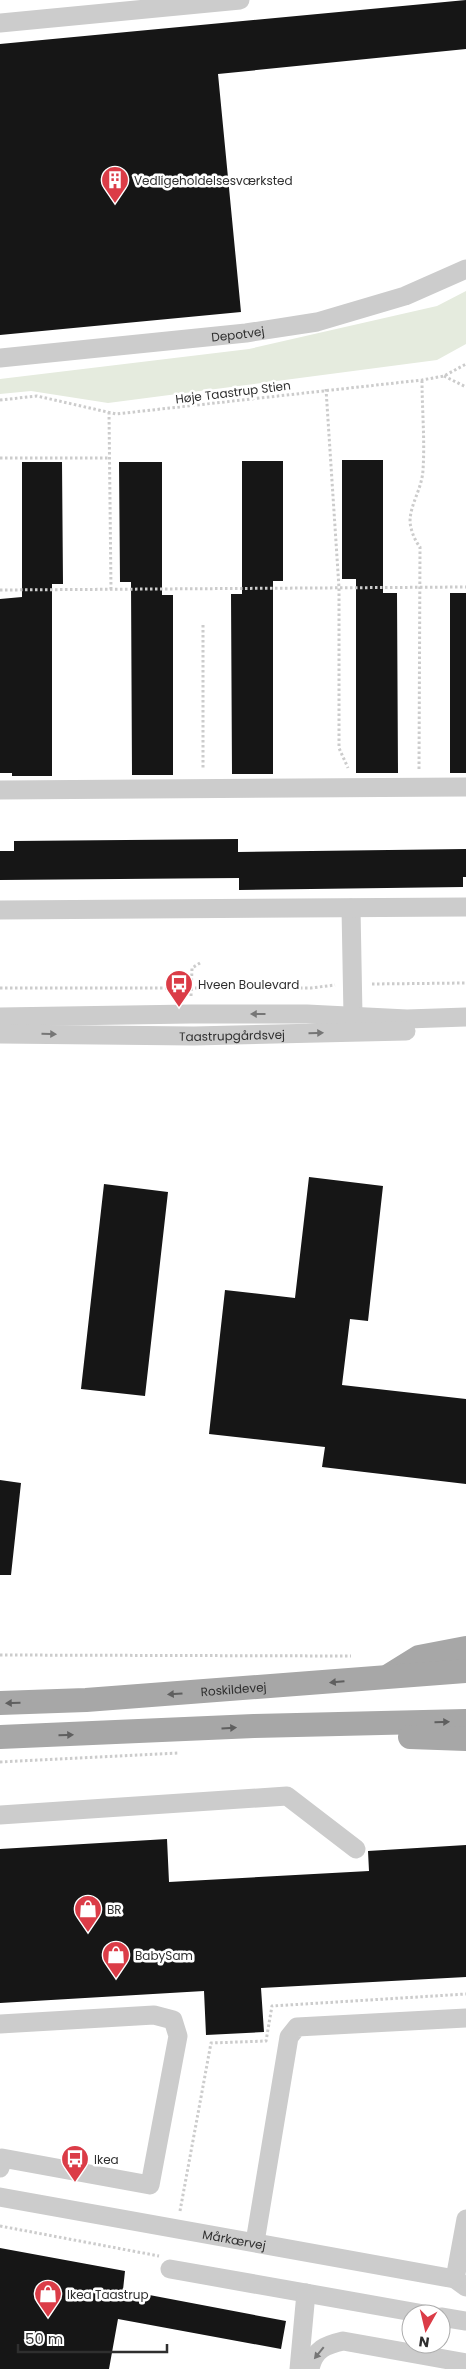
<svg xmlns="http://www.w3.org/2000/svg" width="466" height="2369" font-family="Poppins,sans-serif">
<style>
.green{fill:#e5ebde}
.building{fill:#161616}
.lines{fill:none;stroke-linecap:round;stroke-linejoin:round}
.path{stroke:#ccc;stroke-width:3;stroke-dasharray:2.5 2.5;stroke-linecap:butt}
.minor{stroke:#ccc;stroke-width:19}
.major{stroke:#a7a7a7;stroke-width:24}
.oneway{fill:#767676}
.oneway2{fill:#5f5f5f}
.labels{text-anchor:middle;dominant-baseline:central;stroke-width:5;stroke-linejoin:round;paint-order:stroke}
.poi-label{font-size:12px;fill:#2f2f2f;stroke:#fff;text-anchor:start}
.street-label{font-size:12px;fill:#2f2f2f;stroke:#fff}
</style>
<rect width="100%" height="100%" fill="#fff"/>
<path class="green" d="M466 291V344L437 360 108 403 31 391 0 394V379L249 349 437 306Z"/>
<path class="building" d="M466 0V49L218 74 241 312 0 335V44Z
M342 460H383V593H397L398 773H356V579H342Z
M242 461H283V581H273V774H232L231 594H242Z
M22 462H62L63 584H52V776H12V773H0V599L22 597Z
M119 462H162V595H173V775H132L131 582H120Z
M450 593H466V773H450Z
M238 839V852L466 849V877H463V887L239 890V878L0 880V851H14V841Z
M309 1177 383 1186 368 1321 350 1319 342 1385 466 1399V1484L322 1467 325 1447 209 1434 225 1290 295 1298Z
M104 1184 168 1192 145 1396 81 1389Z
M0 1480 21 1483 11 1575H0Z
M167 1839 169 1882 369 1871 368 1851 466 1845V1977L261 1988 264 2032 206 2035 204 1991 0 2003V1849Z
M0 2248 125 2271 123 2290 286 2321 281 2349 118 2319 109 2369H0Z"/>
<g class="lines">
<path class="path" d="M444 376 466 387
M326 389 339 588V748L348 768
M0 400 37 396 116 414 422 380 444 376 466 364
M109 412 111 590
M0 458H110
M0 590 466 587
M203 625V769
M419 769 420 547C415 541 411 531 410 522 410 504 422 489 423 470 425 440 422 409 422 380
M372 984 466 983
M0 988H311L335 985
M191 996 192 968 200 963
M0 1655 351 1656
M0 1762 179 1753
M180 2211 211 2043 266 2041 272 2006 466 1994
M0 2226 159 2256"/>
<g class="minor">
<path d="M0 23 240 0"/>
<path id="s1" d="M0 358 246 333 317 322 405 296 466 269"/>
<path d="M0 790 466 787"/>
<path d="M351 908 353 1016"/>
<path d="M0 910 466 907"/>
<path d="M0 1017 191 1014H307L407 1019 466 1017"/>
<path id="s2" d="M0 1034 194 1036 406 1031"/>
<path d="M0 1815 287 1796 356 1849"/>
<path d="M0 2024 154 2015 173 2020 178 2036 150 2185 2 2158 0 2168"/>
<path id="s3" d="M0 2197 455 2279 466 2287"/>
<path d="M255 2242 289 2037 297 2027 466 2018"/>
<path d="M170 2269 424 2314"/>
<path d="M455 2279 466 2219"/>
<path d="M441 2317 466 2321"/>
<path d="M299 2369 306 2293"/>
<path d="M310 2369C314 2349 326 2345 343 2341L466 2363"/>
</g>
<g class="major">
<path d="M390 1675 419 1657 466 1648"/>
<path id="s4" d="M0 1703 86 1700 466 1671"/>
<path d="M0 1737 254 1726 466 1721"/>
<path d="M410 1737 466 1739"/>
</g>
</g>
<defs><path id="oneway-solid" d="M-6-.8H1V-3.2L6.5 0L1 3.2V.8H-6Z" transform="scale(1.25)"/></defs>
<g class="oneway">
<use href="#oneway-solid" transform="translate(258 1014) rotate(-180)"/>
<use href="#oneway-solid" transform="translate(316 1033) rotate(-1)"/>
<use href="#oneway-solid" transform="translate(49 1034) rotate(1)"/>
<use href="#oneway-solid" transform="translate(319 2353) rotate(129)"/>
</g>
<g class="oneway2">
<use href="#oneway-solid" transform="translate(337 1682) rotate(175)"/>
<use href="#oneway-solid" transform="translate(175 1694) rotate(176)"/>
<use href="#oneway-solid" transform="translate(13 1703) rotate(178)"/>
<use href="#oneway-solid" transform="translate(442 1722) rotate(-1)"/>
<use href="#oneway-solid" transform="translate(229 1728) rotate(-3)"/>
<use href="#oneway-solid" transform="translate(66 1735) rotate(-2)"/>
</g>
<defs>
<symbol id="building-pin" viewBox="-11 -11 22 30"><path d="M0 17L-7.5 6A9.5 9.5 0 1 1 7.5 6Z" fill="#db3c47" stroke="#fff"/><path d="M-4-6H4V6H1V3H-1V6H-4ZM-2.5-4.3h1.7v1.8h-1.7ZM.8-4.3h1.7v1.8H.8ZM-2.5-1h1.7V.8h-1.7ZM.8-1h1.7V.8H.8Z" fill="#fff"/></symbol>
<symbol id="bus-pin" viewBox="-11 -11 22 30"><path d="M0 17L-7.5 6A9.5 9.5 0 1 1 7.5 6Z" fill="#db3c47" stroke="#fff"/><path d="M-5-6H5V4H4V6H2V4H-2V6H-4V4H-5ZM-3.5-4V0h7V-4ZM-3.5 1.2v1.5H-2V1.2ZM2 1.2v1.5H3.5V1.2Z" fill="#fff"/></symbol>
<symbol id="shop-pin" viewBox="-11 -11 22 30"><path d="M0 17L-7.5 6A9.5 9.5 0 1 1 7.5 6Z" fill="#db3c47" stroke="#fff"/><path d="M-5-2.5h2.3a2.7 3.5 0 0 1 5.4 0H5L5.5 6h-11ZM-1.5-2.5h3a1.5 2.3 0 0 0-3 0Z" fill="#fff"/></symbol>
</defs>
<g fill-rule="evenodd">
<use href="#building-pin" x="99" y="164" width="32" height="43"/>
<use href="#bus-pin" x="163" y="968" width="32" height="43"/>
<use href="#shop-pin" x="72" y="1893" width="32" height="43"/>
<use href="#shop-pin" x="100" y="1939" width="32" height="43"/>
<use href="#bus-pin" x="59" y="2143" width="32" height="43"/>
<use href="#shop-pin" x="32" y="2278" width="32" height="43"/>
</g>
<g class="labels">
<g class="poi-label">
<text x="134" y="180">Vedligeholdelsesværksted</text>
<text x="198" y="984">Hveen Boulevard</text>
<text x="107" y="1909">BR</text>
<text x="135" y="1955">BabySam</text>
<text x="94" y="2159">Ikea</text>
<text x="67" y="2294">Ikea Taastrup</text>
</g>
<g class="street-label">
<text stroke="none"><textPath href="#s1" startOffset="239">Depotvej</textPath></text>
<text transform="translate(233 392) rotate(-7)">Høje Taastrup Stien</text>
<text stroke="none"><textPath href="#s2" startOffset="232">Taastrupgårdsvej</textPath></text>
<text stroke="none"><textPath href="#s4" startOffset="234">Roskildevej</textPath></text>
<text stroke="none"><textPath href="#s3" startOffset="238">Mårkærvej</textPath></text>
</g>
</g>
<g transform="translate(426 2329) rotate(188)"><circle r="24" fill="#ffffff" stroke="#acacac"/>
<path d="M0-4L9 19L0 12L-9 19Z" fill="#db3c47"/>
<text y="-8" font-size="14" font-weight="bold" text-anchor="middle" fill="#2f2f2f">N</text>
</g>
<path d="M18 2344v8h149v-8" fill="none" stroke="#2f2f2f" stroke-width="2.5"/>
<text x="25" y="2344" font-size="15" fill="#2f2f2f" stroke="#ffffff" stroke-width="4" paint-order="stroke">50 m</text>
</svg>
